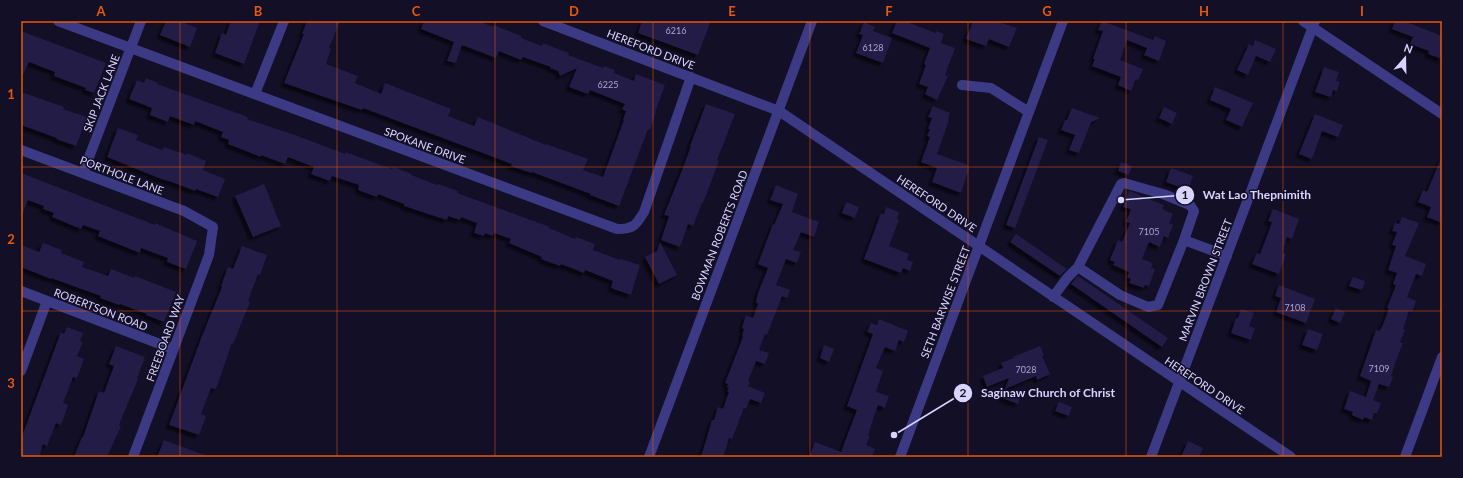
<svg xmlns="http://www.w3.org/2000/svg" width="1463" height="478" font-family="Lato,sans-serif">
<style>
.building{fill:#241b47;filter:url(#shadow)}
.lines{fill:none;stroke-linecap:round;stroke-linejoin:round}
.minor{stroke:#3d3a85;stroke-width:10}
.grid{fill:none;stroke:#e8590c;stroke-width:1;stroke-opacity:0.55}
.labels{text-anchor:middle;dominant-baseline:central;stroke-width:3;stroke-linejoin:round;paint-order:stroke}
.number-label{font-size:9px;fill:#aca6d1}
.street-label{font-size:11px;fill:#d9d4ff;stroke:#130f26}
.leader{fill:none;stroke:#d9d4ff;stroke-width:1.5}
.callout-dot{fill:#d9d4ff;stroke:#130f26;stroke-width:1.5}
.mark-label{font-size:12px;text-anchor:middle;font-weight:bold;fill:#111}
.callout-label{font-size:12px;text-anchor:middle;font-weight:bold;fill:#d9d4ff;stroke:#130f26;stroke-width:3;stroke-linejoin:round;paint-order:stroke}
.neatline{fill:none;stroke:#e8590c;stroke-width:1.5}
.grid-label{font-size:13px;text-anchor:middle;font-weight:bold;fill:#e8590c}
</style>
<defs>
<filter id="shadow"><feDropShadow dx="-3.5" dy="3.5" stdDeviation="1" flood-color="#0009"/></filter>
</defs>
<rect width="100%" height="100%" fill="#130f26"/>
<path class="building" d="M166 21H180L197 28 190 47 160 35Z
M231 21H260L244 64 215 53 222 33 226 35Z
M307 21H340L329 48 331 49 326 64 358 76 355 83 381 94 385 83 451 109 448 116 474 126 478 117 546 145V144L588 159 583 170 603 177 624 120H623L626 111 622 109 625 104 590 90 588 94 569 87 577 68 560 76 558 71 550 68 551 67 523 57 521 60 499 51 496 58 462 45 456 63 447 61 454 42 421 29 424 21H479L493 27 494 25 521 36V38L542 46 543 43 553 47 569 53 568 55 603 68 604 66 615 70 614 73 634 81 636 74 665 85 655 112H656L650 130 648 129 619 206 590 195 591 194 532 172 531 173 511 166 512 164 363 108 362 110 284 83 304 34H302Z
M642 21H705L710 23 698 55 638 33Z
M897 21H904L936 33V31L944 34 941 43 955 48 945 75 948 76 937 100 925 94 928 87 919 84 926 65 924 64 930 48 892 33Z
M973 21H995L1017 28 1009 47 989 39 986 46 966 39Z
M1102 21 1153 40 1155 36 1166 41 1159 61 1144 55 1147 48 1127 40 1120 60 1143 69 1138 80 1136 79 1131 91 1118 85 1121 77 1092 66 1095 59H1093L1103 31 1098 30Z
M1395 21H1404L1442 36V59L1428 54 1429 51 1410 44 1413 37 1392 29Z
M864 22 875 27 873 31 892 38 883 63 856 53 863 35 859 34Z
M21 31 106 63 94 93 85 90 86 88 54 76 55 72 29 62 21 79Z
M1255 40 1276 49 1270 62 1256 56 1248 75 1237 70 1249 44 1253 46Z
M1324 67 1339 72 1336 81 1340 82 1337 91 1333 90 1331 97 1315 92Z
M146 78 158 83 157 84 248 117 247 119 295 135 345 154V152L392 169 393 167 412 174 411 175 437 185 438 184 458 191 457 193 550 227 549 228 575 239 576 237 595 244 593 250 620 260 621 259 640 265 631 295 611 288 613 281 585 270 584 273 561 264 560 266 541 259 542 257 509 243 511 239 494 233 493 236 485 233 484 236 474 233 477 223 461 217 460 220 448 216 447 220 404 206V204L378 194 377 197 358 190 359 185 332 176 330 181 311 174 314 167 288 157 285 164 261 155V157L228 144 229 140 221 137 223 132 195 121 194 125 170 116 168 122 150 115 152 108 129 99 137 80 144 83Z
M1215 87 1253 103 1242 127 1226 120 1231 109 1210 100Z
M21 92 64 107 63 109 87 117 76 146 56 139 57 138 21 125Z
M706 104 735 114 717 160 719 161 703 203H702L693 226 688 224 680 247 661 240 669 216 664 215 681 173 691 146H690Z
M933 106 950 113 948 119 949 120 937 154 968 165 967 168 969 169 961 193 932 182 937 168 921 162 930 137 927 136 930 129H928L932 118 928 117Z
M1164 107 1177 113 1172 124 1159 118Z
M1072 108 1100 118 1091 122 1079 153 1069 150 1075 135 1061 130 1065 120H1067Z
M1315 114 1343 125 1338 137 1322 131 1312 159 1299 154Z
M118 128 138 135 136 140 162 150 164 147 187 155V153L206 161 203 170 225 179 218 197 196 189 195 191 172 182 161 179 107 157Z
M1039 137 1048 140 1015 228 1006 225Z
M1442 156V223L1427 217 1431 207 1418 202 1423 190 1427 192Z
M1121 162 1132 166 1129 175 1118 171Z
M1171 168 1193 176 1188 190 1166 182Z
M21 173 155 225V223L197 241 186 269 167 262 168 258 141 248 140 253 98 236 100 231 83 225 81 229 52 217 54 213 43 209 44 206 28 200 21 217Z
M264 184 281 226 253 237 235 196Z
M776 185 798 194 792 212 819 222 814 237 801 232 793 250 801 252 797 263 786 259 776 285 790 290 787 298 782 296 767 335 765 334 759 350 769 353 765 364 756 361 748 381 750 382 748 386 765 393 761 403 750 399 746 409 744 408 732 439 729 438 723 457H701L712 420H714L718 407 723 409 729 392 727 391 729 388 727 387 728 384 725 383 743 337 742 336 744 329 742 328 746 315 753 318 758 304 756 302 758 293 768 268 758 264 773 224 774 225 783 204 770 200Z
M1129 191 1139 194 1138 195 1164 205 1162 209 1173 214 1169 223 1173 225 1168 238 1164 236 1160 247 1149 242 1142 259 1153 263 1151 268 1155 269 1149 286 1145 285 1144 288 1129 283 1131 279 1127 277 1129 272 1113 265 1115 262 1110 260 1118 240 1122 242 1130 223 1126 222 1131 209 1123 207Z
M846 202 859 207 855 218 842 213Z
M886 207 899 212 897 219 899 220 889 246 909 254 907 260 913 262 910 271 903 268 901 273 864 259 881 213 884 214Z
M1273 209 1299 219 1292 239 1287 237 1282 253 1286 254 1279 274 1252 264 1257 253 1260 254 1267 236 1272 222 1268 221Z
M1402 217 1419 223 1405 256 1426 264 1422 276 1416 274 1407 297 1416 301 1412 312 1409 311 1403 329 1405 330 1400 342 1403 343 1395 363 1391 376 1393 377 1389 387 1379 384 1373 400 1381 403 1377 413H1374L1372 420 1364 417 1363 420 1352 415 1353 412 1344 409 1350 391 1366 397 1371 381 1360 376 1376 330 1379 331 1382 327 1389 309 1387 308 1396 285 1393 284 1397 273 1388 270 1396 246 1392 245 1397 232 1392 231 1395 223 1399 224Z
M1016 234 1067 269 1060 276 1010 242Z
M660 242 677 275 659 284 645 257 657 251Z
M43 243 62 250 61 253 84 262 82 267 108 276 111 269 134 278 135 276 176 292 164 322 146 315 147 314 120 304 119 305 100 298 101 296 51 278V279L21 267V245L39 252Z
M242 246 267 255 260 275 258 274 248 301 250 302 233 344 232 343 216 389 211 388 201 414 206 416 199 435 169 425 202 336 222 287 221 286 228 267 233 269Z
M1078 276 1168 338 1162 347 1071 284Z
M1353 277 1365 281 1362 290 1349 286Z
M1279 285 1315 299 1306 323 1276 312 1281 298 1275 296Z
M1336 308 1345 312 1340 323 1331 319Z
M1241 309 1254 313 1249 326 1255 328 1251 340 1231 333 1236 318H1238Z
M879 319 908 331 904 342 899 340 895 351 885 347 876 368 883 371 876 392 889 396 885 408 878 405 870 429 868 436H870L866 445 875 449 872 457H809L815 442 841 452 857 410 847 406 873 334 867 332 871 323 877 325Z
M67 327 83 333 80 341 83 342 77 356 84 359 77 378 73 377 63 403 68 405 61 425 56 423 47 446 43 444 39 457H21V439L61 332 64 334Z
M1308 329 1323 334 1317 350 1302 345Z
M824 345 834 349 829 362 820 358Z
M116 346 145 357 137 379H138L119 425 121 426 107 457H74L82 437H83L99 391 104 393 114 366 109 364Z
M1040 346 1044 355 1042 356 1050 374 1037 380 1036 376 1005 389 1009 378 987 387 983 376 1003 368 1001 363 1014 358 1013 357Z
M1005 389 1021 395 1018 404 1002 398Z
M1059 402 1072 407 1069 416 1055 411Z
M164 440 207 456V457H157Z
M1188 441 1203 448 1199 457H1181Z"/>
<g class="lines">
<path class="minor" d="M58 21 617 229C634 229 636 225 644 212L691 77
M543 21 779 111 1291 457
M1303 21 1442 114
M962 85 991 88 1029 112
M255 94 284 21
M21 150 184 211 213 227 209 255 133 457
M83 173 141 21
M1078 267 1121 184 1124 183 1163 194 1190 205 1194 211 1184 240
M21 291 173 349
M1053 297 1067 278 1078 267 1120 295 1148 307 1158 305 1184 240 1227 256
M21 371 47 301
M649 457 812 21
M900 457 1063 21
M1151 457 1315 21
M1405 457 1442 357"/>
</g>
<path class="grid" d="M180 21V457M337 21V457M495 21V457M653 21V457M810 21V457M968 21V457M1126 21V457M1283 21V457M21 167H1442M21 311H1442"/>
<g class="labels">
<g class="number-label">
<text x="676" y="30">6216</text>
<text x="873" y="47">6128</text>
<text x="608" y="84">6225</text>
<text x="1149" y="231">7105</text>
<text x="1295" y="307">7108</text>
<text x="1379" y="368">7109</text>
<text x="1026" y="369">7028</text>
</g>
<g class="street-label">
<text transform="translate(651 49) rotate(21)">HEREFORD DRIVE</text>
<text transform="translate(101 93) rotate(-69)">SKIP JACK LANE</text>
<text transform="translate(425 145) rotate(20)">SPOKANE DRIVE</text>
<text transform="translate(122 175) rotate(21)">PORTHOLE LANE</text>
<text transform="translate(937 203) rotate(34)">HEREFORD DRIVE</text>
<text transform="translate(719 235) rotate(-69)">BOWMAN ROBERTS ROAD</text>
<text transform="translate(1205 280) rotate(-69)">MARVIN BROWN STREET</text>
<text transform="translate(945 302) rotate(-69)">SETH BARWISE STREET</text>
<text transform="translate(101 309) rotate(21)">ROBERTSON ROAD</text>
<text transform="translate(165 338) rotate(-70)">FREEBOARD WAY</text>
<text transform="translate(1205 385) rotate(34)">HEREFORD DRIVE</text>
</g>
</g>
<path class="leader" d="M1121 200L1185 195M894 435L963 393"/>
<g class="callout-dot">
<circle cx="1121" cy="200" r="4"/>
<circle cx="894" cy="435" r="4"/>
<circle cx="1185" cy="195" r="10"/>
<circle cx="963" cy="393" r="10"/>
</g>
<g class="mark-label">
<text x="1185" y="199">1</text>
<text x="963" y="397">2</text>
</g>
<g class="callout-label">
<text x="1257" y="199">Wat Lao Thepnimith</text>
<text x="1048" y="397">Saginaw Church of Christ</text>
</g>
<rect width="1463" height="478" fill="none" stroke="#130f26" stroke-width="44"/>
<g transform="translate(1405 58) rotate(20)" stroke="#130f26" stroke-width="3" paint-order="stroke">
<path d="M0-3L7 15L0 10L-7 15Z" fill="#d9d4ff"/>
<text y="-6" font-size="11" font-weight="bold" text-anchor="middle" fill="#d9d4ff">N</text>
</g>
<rect x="22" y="22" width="1419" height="434" class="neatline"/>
<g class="grid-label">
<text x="101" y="16">A</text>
<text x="258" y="16">B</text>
<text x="416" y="16">C</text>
<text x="574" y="16">D</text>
<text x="732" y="16">E</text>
<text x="889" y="16">F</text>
<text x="1047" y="16">G</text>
<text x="1204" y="16">H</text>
<text x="1362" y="16">I</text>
<text x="11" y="99">1</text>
<text x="11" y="244">2</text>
<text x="11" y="388">3</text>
</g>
</svg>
